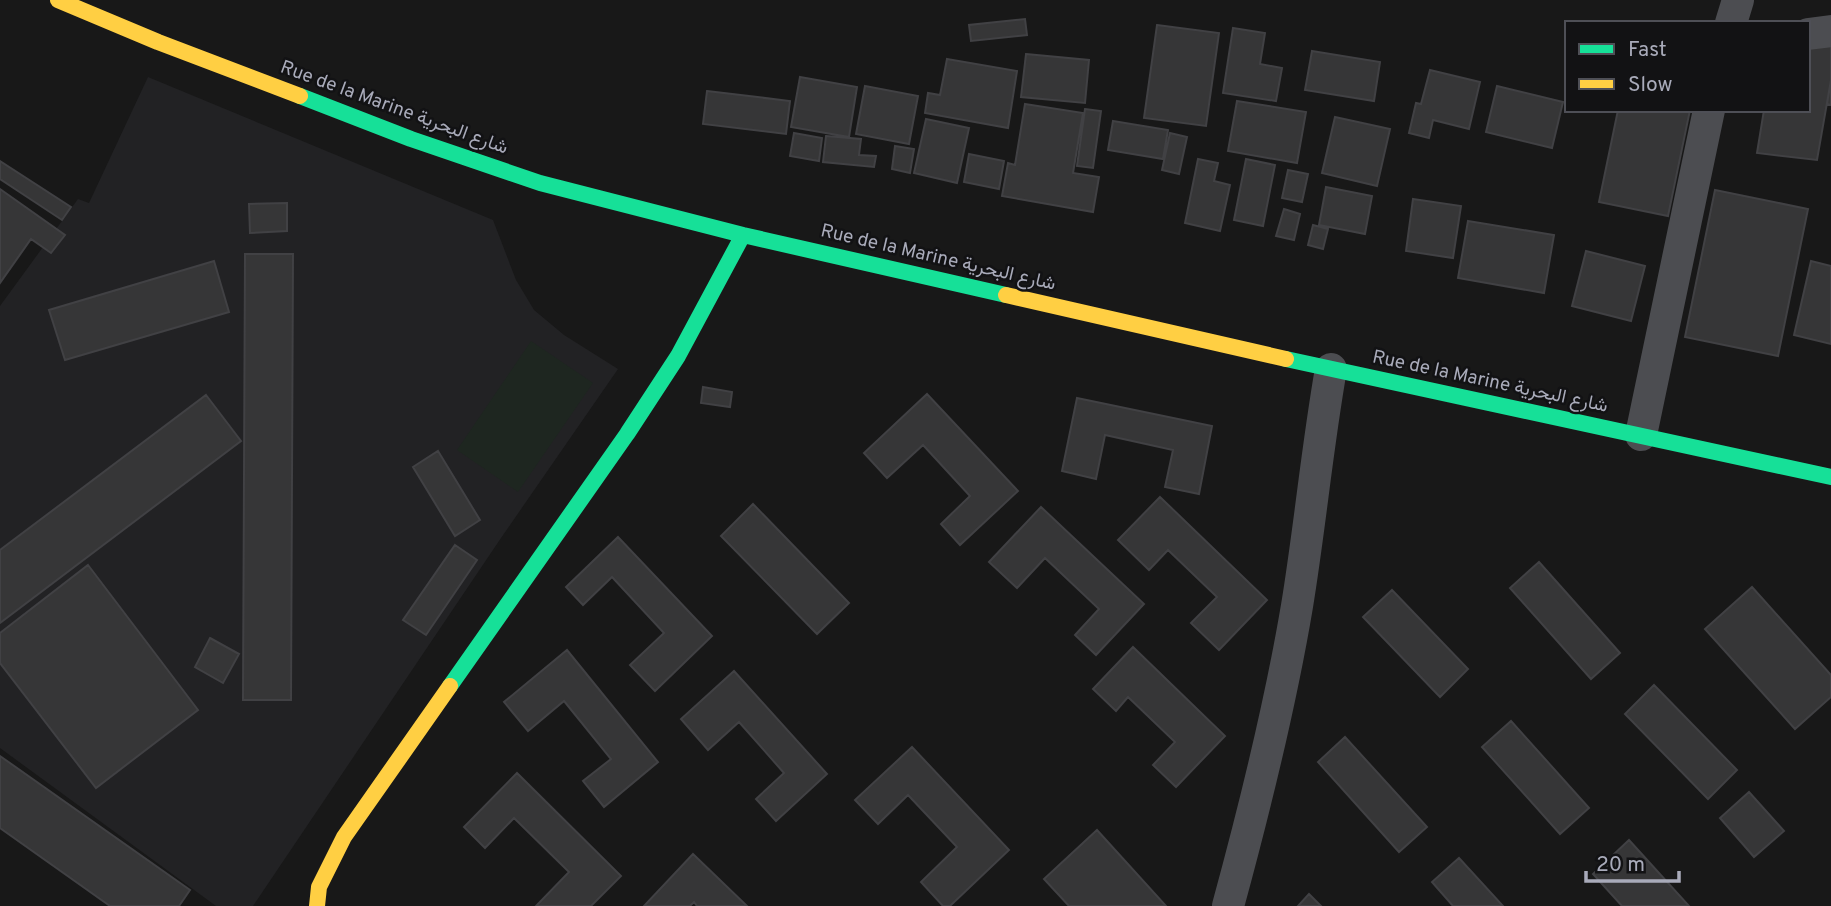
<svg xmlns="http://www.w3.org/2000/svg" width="1831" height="906" font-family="Overpass,Vazirmatn,sans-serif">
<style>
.built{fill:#222224}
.green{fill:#1e2620}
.building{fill:#363637;stroke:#414144;stroke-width:2}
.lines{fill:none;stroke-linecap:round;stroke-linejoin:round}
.street{stroke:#4c4d51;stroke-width:32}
.fast{stroke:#16e098;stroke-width:16}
.slow{stroke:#ffcf43;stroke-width:16}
.labels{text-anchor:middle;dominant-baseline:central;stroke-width:5;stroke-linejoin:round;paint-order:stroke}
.street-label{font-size:19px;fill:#a9abba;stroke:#121214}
</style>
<rect width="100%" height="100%" fill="#181818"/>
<path class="built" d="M148 77 493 220 516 280 534 310 564 335 618 369 501 538 253 906H216L0 748V306L78 199 89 203Z"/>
<path class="green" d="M531 341 593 383 518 492 457 450Z"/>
<path class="building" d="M1025 19 1027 35 971 41 969 25Z
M1157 25 1219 33 1206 126 1144 118Z
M1233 28 1265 33 1260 64 1282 68 1276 101 1223 93Z
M1831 40V80L1817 160 1757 153 1764 110H1808V44Z
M1312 51 1380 62 1374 101 1305 90Z
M1026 54 1089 60 1085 103 1021 97Z
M947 59 1017 71 1008 128 925 113 928 93 940 95Z
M1430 70 1480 82 1469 129 1433 120 1429 138 1409 133 1416 103 1421 104Z
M800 77 857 87 849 137 791 127Z
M1831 80V105L1827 104Z
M865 86 918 96 909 144 856 134Z
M1497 86 1563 102 1552 148 1486 132Z
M707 91 790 101 786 134 703 124Z
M1237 101 1306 112 1297 163 1228 151Z
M1025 104 1083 113 1073 173 1099 177 1093 212 1002 196 1008 163 1015 165Z
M1085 109 1101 111 1093 168 1077 166Z
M1618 110H1690L1668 216 1599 202Z
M1335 117 1390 129 1377 186 1322 173Z
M926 119 969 128 957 183 914 173Z
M1113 121 1168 130 1163 159 1108 150Z
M794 133 822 138 819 161 790 156Z
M1170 133 1187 137 1179 174 1162 170Z
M826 136 861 139 859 155 876 156 874 167 823 162Z
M895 146 914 149 910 173 892 169Z
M969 154 1004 161 999 189 964 182Z
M1198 159 1218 163 1214 181 1230 185 1220 231 1185 223Z
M1246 159 1275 165 1263 226 1234 220Z
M0 161 71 207 62 220 0 179Z
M1288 170 1308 174 1302 202 1282 198Z
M1326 187 1372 196 1365 234 1319 225Z
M0 189 65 235 51 253 31 239 0 283Z
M1715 190 1808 209 1778 356 1685 337Z
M1413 199 1461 206 1453 258 1406 251Z
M287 203V231L250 233 249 204Z
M1284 209 1300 214 1294 240 1276 236Z
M1468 221 1554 235 1544 293 1458 278Z
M1313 225 1328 229 1323 249 1308 245Z
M1586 251 1645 266 1631 321 1572 306Z
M245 254H293L291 700H243Z
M214 261 229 312 65 360 49 310Z
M1811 261 1831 266V344L1794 335Z
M703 387 732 392 730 407 701 403Z
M927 394 1018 491 960 545 941 524 970 496 923 445 887 478 864 453Z
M206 395 241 441 0 623V550Z
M1077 398 1212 426 1199 494 1165 487 1173 450 1105 435 1096 479 1062 471Z
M438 451 480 520 455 536 413 467Z
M1160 497 1267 600 1219 650 1191 623 1217 597 1168 550 1149 570 1118 540Z
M753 504 849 603 817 634 721 536Z
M1041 507 1144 604 1096 655 1075 635 1099 609 1045 558 1017 588 989 562Z
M618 537 712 636 655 691 630 665 664 633 612 577 583 605 566 587Z
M455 545 477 560 426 635 403 620Z
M1539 562 1620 653 1591 679 1510 588Z
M88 565 198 710 96 788 0 663V633Z
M1752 587 1831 675V697L1795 729 1705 629Z
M1392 590 1468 669 1440 697 1363 617Z
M210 638 239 654 223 683 195 667Z
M1133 647 1225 736 1176 787 1153 765 1175 742 1128 697 1116 711 1093 689Z
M567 650 658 762 604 807 583 781 611 759 564 701 528 731 504 702Z
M734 671 827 774 776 821 756 799 784 773 739 722 708 750 681 719Z
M1654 685 1737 770 1708 799 1625 714Z
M1511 721 1589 808 1560 834 1482 747Z
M1345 737 1427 827 1399 852 1318 762Z
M912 747 1009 850 950 906H943L921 882 957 847 908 795 878 824 855 800Z
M0 756 190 890 179 906H110L0 828Z
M517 773 621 876 591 906H536L569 872 514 818 485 848 464 827Z
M1749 792 1784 831 1754 857 1720 818Z
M1097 830 1166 906H1069L1044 879Z
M1629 840 1689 906H1622L1593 874Z
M693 854 747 906H697L694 902 690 906H644Z
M1459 858 1503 906H1453L1432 882Z
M1309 894 1321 906H1298Z"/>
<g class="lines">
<path class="street" d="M1731 23 1738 0
M1808 34 1831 31
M1641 435 1709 110
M1228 906C1255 807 1280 707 1297 606 1310 527 1317 448 1331 369"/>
<path class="fast" d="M300 96 411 139 540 183 743 235 1006 295
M1286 359 1831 477
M450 686 627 434 678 356 743 235"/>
<path class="slow" d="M58 0 158 42 300 96
M1006 295 1286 359
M317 906 319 887 344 837 450 686"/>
</g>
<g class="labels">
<g class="street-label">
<text transform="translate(394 108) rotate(20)">Rue de la Marine شارع البحرية</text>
<text transform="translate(938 258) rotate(13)">Rue de la Marine شارع البحرية</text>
<text transform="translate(1490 382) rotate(12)">Rue de la Marine شارع البحرية</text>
</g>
</g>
<rect x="1565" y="21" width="245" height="91" fill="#121214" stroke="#4e4f56" stroke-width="2"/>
<rect x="1579" y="44" width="35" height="10" fill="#16e098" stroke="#4e4f56" stroke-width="2"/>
<text x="1628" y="56" font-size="21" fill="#a9abba">Fast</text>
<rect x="1579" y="79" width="35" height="10" fill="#ffcf43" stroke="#4e4f56" stroke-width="2"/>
<text x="1628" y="91" font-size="21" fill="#a9abba">Slow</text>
<path d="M1586 871v10h93v-10" fill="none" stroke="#a9abba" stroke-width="3.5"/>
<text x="1596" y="871" font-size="21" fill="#a9abba" stroke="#121214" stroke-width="5" paint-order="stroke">20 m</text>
</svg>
